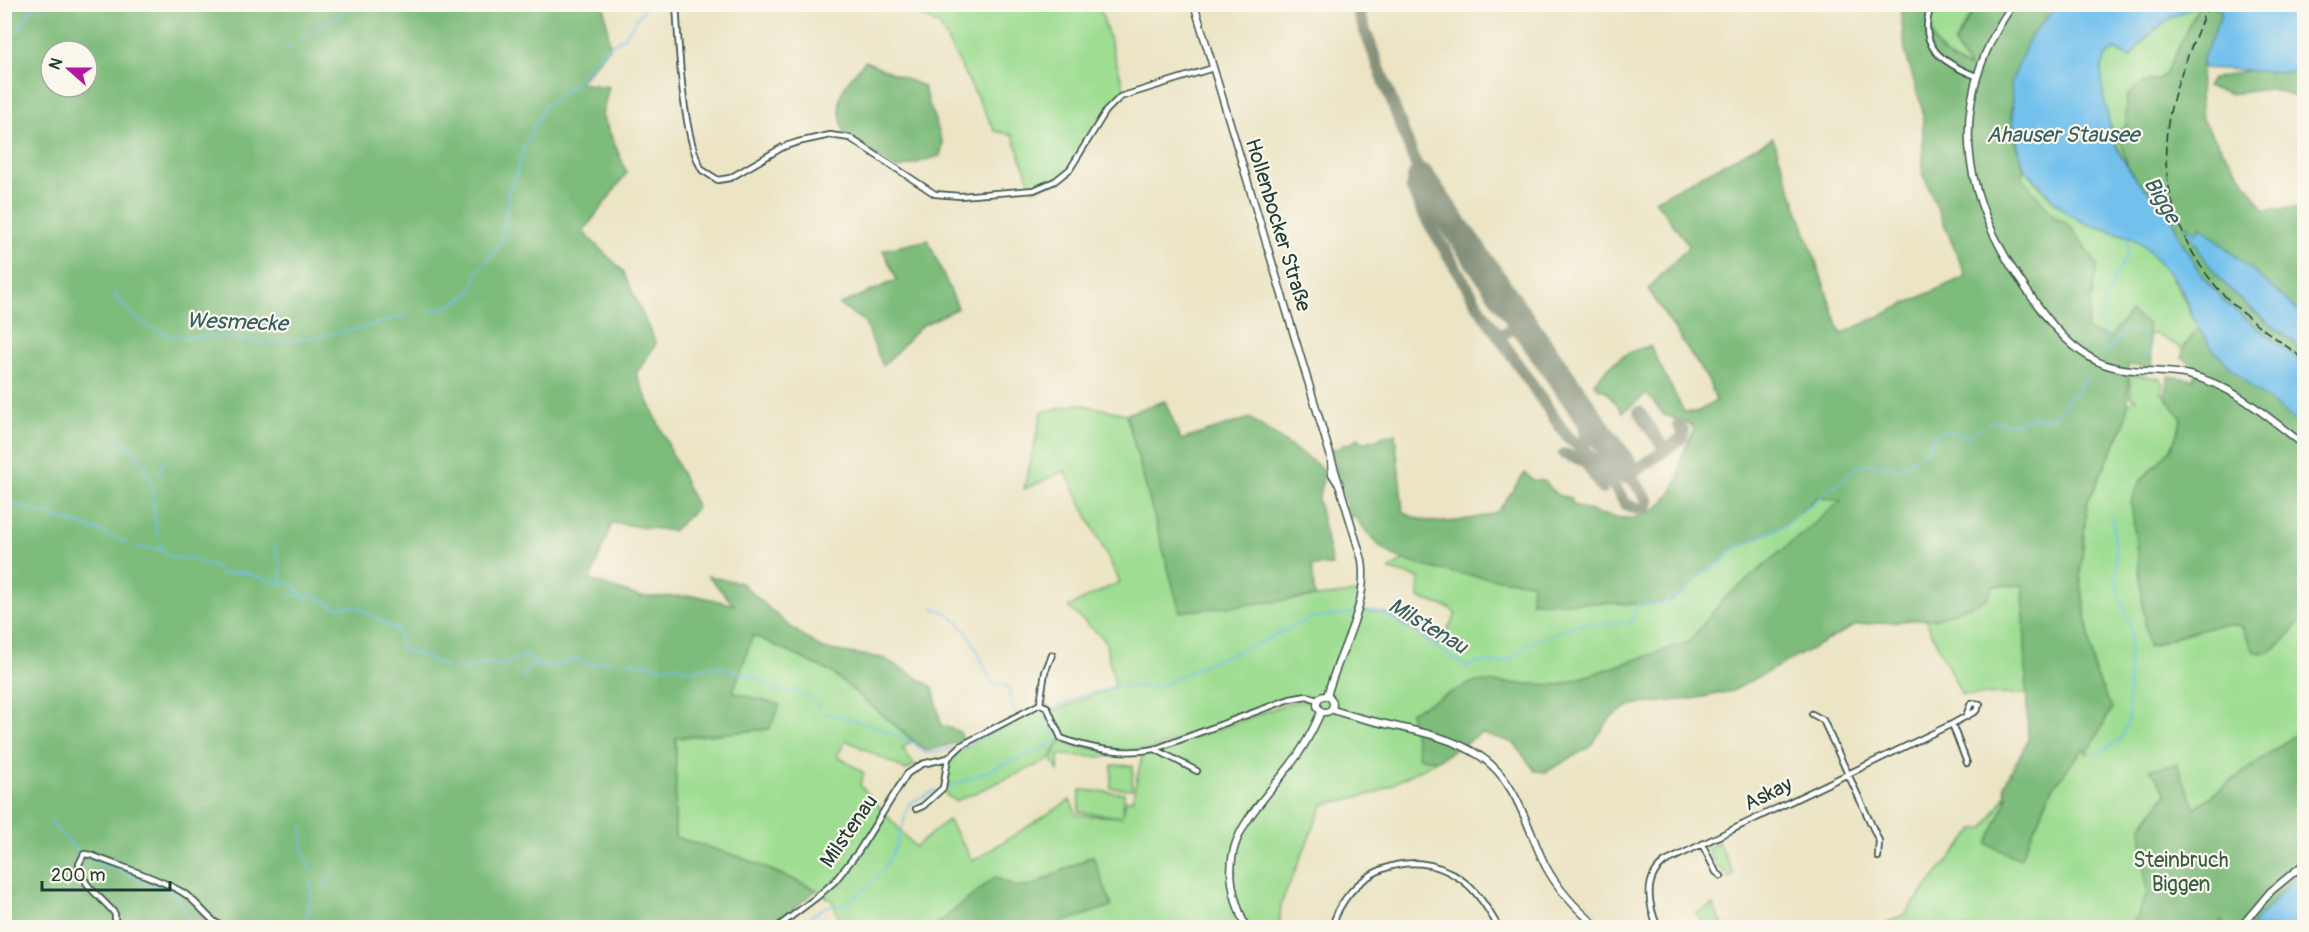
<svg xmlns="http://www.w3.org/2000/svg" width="2309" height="932" font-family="Pangolin,sans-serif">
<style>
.green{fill:#9edd92;stroke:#5e8d63;stroke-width:1.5}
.forest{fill:#7ebc7c;stroke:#4e7c58;stroke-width:1.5;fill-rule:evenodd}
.water{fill:#72c1ed;stroke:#487f90;stroke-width:1.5}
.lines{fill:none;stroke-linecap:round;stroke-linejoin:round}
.stream{stroke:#72c1ed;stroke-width:1.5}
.taxiway{stroke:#85907c;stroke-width:12}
.runway{stroke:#85907c;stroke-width:28}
.street-casing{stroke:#3e564a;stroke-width:8}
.secondary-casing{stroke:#3e564a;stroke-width:9}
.street{stroke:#fff;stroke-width:4.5}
.secondary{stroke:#fff;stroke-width:6}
.rail{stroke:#1f3d34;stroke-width:1.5;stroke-dasharray:9 4.5;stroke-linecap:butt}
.labels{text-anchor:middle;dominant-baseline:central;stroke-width:4.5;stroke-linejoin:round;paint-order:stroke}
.street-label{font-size:21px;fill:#1f3d34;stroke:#fbf7ec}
.park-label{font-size:21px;fill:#385d47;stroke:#fbf7ec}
.water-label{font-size:22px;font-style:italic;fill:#345e62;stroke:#fbf7ec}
</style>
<rect width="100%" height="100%" fill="#fbf7ec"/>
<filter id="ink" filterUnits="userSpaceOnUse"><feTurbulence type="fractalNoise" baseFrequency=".0167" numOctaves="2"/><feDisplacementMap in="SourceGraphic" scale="12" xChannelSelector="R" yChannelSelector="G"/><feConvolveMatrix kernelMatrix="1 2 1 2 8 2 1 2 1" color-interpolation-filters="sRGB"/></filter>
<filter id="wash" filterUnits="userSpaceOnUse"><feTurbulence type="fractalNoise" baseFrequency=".008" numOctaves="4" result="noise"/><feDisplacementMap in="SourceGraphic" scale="24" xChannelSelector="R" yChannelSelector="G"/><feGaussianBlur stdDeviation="1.35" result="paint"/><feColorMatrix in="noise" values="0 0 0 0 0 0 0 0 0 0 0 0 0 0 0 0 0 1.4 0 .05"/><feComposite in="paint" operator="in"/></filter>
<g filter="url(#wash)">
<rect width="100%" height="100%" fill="#ebe4c5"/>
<path class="green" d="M995 4 1099 5 1126 94C1096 113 1089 153 1062 176 1054 182 1041 186 1032 190L1013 135 995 131 939 25 899 5Z
M1936 5H1977L1954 43 1970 69C1941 58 1920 37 1936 5Z
M2199 5 2166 73 2159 79 2142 83 2127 96 2126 126 2118 132 2128 166C2114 145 2082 63 2116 49L2130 58C2147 33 2170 12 2199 5Z
M2024 168C2042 190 2059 211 2086 223 2106 231 2130 232 2146 247 2171 269 2184 299 2198 328L2183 349 2156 334 2149 335 2147 324 2110 337 2086 330 2097 265 2071 227 2054 216 2021 178Z
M2129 374 2161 379 2163 385 2160 393 2164 394 2182 419C2175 439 2170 459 2150 471L2148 647C2179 639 2208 620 2241 626L2254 651C2272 660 2290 634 2299 622L2304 623V728L2194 808 2167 792 2141 828 2222 921 2231 928 2135 927V919L2131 928H1876L1905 914 1974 829H1984L2005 796 2020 858 2054 785 2084 748 2087 753 2112 709 2095 674 2080 576 2087 503 2124 426 2128 404 2136 399 2131 397Z
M1079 404 1126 414 1180 611 1363 592 1358 610 1386 613 1438 645 1456 615 1450 608 1419 598V578L1389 570 1404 559 1461 573 1532 583 1531 602 1652 604 1671 600 1683 593 1702 574 1724 559 1730 551 1785 525 1819 495 1842 501 1723 600 1689 642 1560 685 1473 682 1419 758 1438 760 1376 793 1323 805 1281 904 1279 927H1010L1058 924 1092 856 1029 887H1016L934 927H838L839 918 833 902 817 890 743 858 675 837 676 738 769 729 779 706 733 693 753 635 831 672 913 741 902 748 915 765 906 770 846 740 837 756 864 773 860 785 915 847 948 820 973 861 1070 800 1077 815 1123 817 1079 812 1080 790 1124 793 1123 815 1126 800H1132L1142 756 1290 703 1308 701 1316 710V702L1307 696H1298L1149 750 1100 749 1061 738 1049 760 956 801 946 795C944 785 947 766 952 758 961 745 1029 713 1047 703L1051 712 1115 686 1105 640 1068 607 1120 582 1065 471 1024 489 1042 412Z
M2023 585 2028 694 1962 695 1925 619 1937 618 1993 586Z
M1061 740 1078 747 1121 752 1105 757 1059 755 1058 771 1052 759Z
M1112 765 1133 766 1132 789 1111 788Z
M1718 842 1734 874 1728 878 1725 872 1717 867 1707 848Z
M1713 905 1724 927H1706L1696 913Z"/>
<path class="forest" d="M5 5H604L610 47 579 83 609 87 602 115 627 173 583 232 623 271 656 344 636 374 697 508 673 531 612 523 590 580 641 597 698 596 734 605 708 576 741 583 788 625 823 649 883 658 933 687 941 725 960 732 963 741 926 751 831 672 753 635 733 692 780 705 769 729 676 738 675 837 743 858 817 890 770 927 5 928ZM51 51H87V87H51Z
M1900 5H1936C1921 36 1941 57 1969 68L1954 44 1977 5H2059C2021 43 2005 80 2014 133 2016 148 2026 163 2022 178L2054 216 2071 227 2097 265 2086 330 2110 337 2130 312 2147 324 2153 368 2128 365V404L2124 425 2087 503 2080 576 2095 674 2112 708 2087 754 2084 748 2054 786 2020 859 1987 844 2007 799 2004 785 2028 740 2023 585 1993 586 1987 599 1937 618 1856 625 1732 691 1692 699 1631 705 1611 717 1590 747 1546 772 1535 771 1514 743 1481 733 1438 760 1419 758 1410 712 1473 682 1560 685 1689 642 1723 600 1841 501 1819 496 1785 525 1730 551 1720 563 1702 574 1683 593 1671 600 1652 604 1531 602 1532 583C1494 578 1412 572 1382 548 1372 540 1363 527 1355 517H1350L1330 449 1341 448 1344 443 1349 444 1358 438 1364 443 1395 433 1403 512C1430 529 1462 521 1492 514L1498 511 1525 473 1533 480 1544 481 1557 495 1571 498 1572 504C1615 522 1652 531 1677 482 1681 473 1680 463 1683 454 1686 446 1691 437 1694 428L1688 423 1664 415 1647 394 1623 412 1606 391 1598 388 1594 383C1611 363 1625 351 1650 346L1684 412H1697L1716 401 1708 380 1648 289 1689 246 1655 200 1773 138 1841 334 1966 276 1923 174V111L1905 51Z
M2199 5 2221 8 2220 18 2202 61 2200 97 2202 120 2264 209 2304 208V316L2201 227 2196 234 2187 225C2220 290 2248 308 2304 350V364L2227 304 2210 285 2198 270 2178 235 2171 212 2137 181 2128 166 2118 132 2126 126 2127 96 2142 83 2159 79 2166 73Z
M865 61 923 86 943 144 940 156 897 169 845 136C834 95 839 91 865 61Z
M2254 69 2304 73V100L2271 89 2229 94 2207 87 2212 79Z
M928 240 958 308 921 326 883 366 864 321 839 305 897 280 883 250Z
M2198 328 2213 349 2304 426V623L2299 622 2285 640 2267 653 2254 651 2242 626C2210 621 2178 637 2148 647L2131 502 2140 481 2172 448 2182 419 2164 394 2169 376 2194 380 2198 367 2182 358 2183 349Z
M1165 401 1181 440 1250 418 1325 470 1318 500 1332 565 1312 566 1315 597 1180 612 1126 414Z
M2304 728V871L2298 874 2250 927H2225L2222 921 2211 927 2131 928 2147 894 2141 828 2167 793 2150 769 2177 764 2195 808Z
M1093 856 1112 906 1058 924 934 927 995 877 1016 887H1029Z"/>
<path class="water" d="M2059 4 2202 5C2171 13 2148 32 2130 58L2116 49 2107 55 2102 65V88L2112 137 2119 153 2137 181 2171 212 2178 235 2198 270 2210 285 2227 304 2304 364V426L2252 388 2213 349 2198 328 2179 285 2145 246 2133 238 2088 224 2066 213 2024 168 2014 131 2011 83 2030 37Z
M2211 5H2304V73L2204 68 2202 61 2220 18 2221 8Z
M2185 224 2196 233 2202 227 2302 314 2304 350C2252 310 2214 286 2185 224Z
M2304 871V912L2290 927H2250L2298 874Z"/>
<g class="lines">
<path class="stream" d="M38 4 41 11
M18 32 35 4
M302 39 354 4
M285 51 291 45
M4 75 8 71 13 47
M2128 234V255L2115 276 2103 308V321L2107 334 2101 347 2107 352 2110 350 2123 331 2142 333 2148 348 2147 360
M113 292C127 315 156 336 183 337 197 338 211 335 225 337 235 338 245 342 256 342 299 343 368 328 409 314
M430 312 450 306 471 293 478 271 500 246 509 201 507 192 514 181 525 144 545 106 580 80 601 52 624 37 647 4
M1987 422 2016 423 2036 417 2051 420 2083 382 2086 374
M114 433C130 446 148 463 151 485 154 502 153 519 158 536
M159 473 166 457
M4 501 84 526C91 530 96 530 103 532 111 535 116 541 126 542
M160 543 163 550
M275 546 279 562
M137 547 162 550 172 558 192 559 213 567 223 574 242 572 282 584 292 583 306 599 311 594 337 608 355 606 398 631 401 649 428 657 431 662H438L452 671 485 663 502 666 524 655 543 666 566 663 574 659 592 666 595 663 613 660
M281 569 282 583
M289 596 303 595
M933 608C965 615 980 655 991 682L1007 686 1015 715
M1359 612 1374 611 1385 614 1467 667 1477 662 1500 663 1513 658 1527 644 1581 624 1631 623 1637 604 1662 603 1683 593 1702 574 1720 563 1730 551 1785 525 1856 468 1867 464 1899 468 1929 449 1934 434 1947 430 1967 437 1982 427
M624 661 664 667 678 666 688 670 716 666 761 679 774 691C795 689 806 691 820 708
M525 680 524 672 537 665
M1051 709 1081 696 1123 686 1158 687 1207 663 1258 644 1310 618 1354 613
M1034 710H1044
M822 713C854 718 883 728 912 742 917 745 921 750 926 754L955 748
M964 747 1003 726
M2095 755 2120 740 2128 722 2130 625 2118 590 2113 516
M947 788 1052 744 1054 735 1044 711 1046 710
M50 820 57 831 80 852
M303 827V851L309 869
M85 858 173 892C182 905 185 916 196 928
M324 884 335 875
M304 928 311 895 310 882
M798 928C807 920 818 909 829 906 835 904 840 907 846 903 889 877 897 847 909 803L937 790"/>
<path class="taxiway" d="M1356 7 1421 178 1415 181 1411 187 1423 213
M1438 202 1427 204 1423 213 1479 307 1561 428 1570 439 1598 462 1626 504 1637 509 1646 507 1649 502 1626 470
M1499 337 1522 321
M1584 409 1585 457
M1639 412 1665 450
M1564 454 1585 461 1602 489
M1598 462 1608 461 1613 450
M1626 470H1637L1682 438 1683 431 1678 425"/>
<path class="runway" d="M1421 178 1626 470"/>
</g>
</g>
<g filter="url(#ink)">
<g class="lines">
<defs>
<path id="street" d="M676 4C679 48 682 134 702 170L718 180 730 178 783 147 798 142 830 135 850 138 935 194 960 196 1034 190 1055 181 1070 169 1106 111 1120 97 1213 68
M1798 4H1805
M1932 4C1915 46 1943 63 1976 76
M1040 704 1045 672 1052 655
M1812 714 1823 720 1879 841 1878 857
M1952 724 1967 763
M1155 749 1197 771
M916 809 923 806 943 788 948 758 962 745 1040 704 1047 707 1061 738C1088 749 1125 755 1155 749L1290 699 1307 696 1317 700
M1702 844 1716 872 1721 876
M115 928V914C101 896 83 888 79 864L84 854 91 855C120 867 154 876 182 892 199 902 206 919 224 928
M776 928 817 897 835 881 858 852 907 774 922 764 948 758
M1332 928C1346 872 1410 844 1459 878 1477 890 1488 909 1499 928
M1658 928C1648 904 1643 878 1665 862L1952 724 1976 711 1980 704 1971 703 1966 716"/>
<path id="secondary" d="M1194 4 1362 560C1369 607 1339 651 1327 696
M2013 4C1945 102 1960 195 2026 289 2044 315 2064 343 2091 358 2121 376 2157 368 2189 375 2233 385 2269 418 2304 445
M1331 458 1332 474 1339 485
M1317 704a8 8 0 1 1 16 0a8 8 0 1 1-16 0Z
M1331 709C1380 728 1436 727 1480 756 1517 780 1527 828 1545 865 1558 890 1577 910 1599 928
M1246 928C1210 847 1245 824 1291 764 1304 748 1313 730 1321 712
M2240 928 2271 891 2304 864"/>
</defs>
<use href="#street" class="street-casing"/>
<use href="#secondary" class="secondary-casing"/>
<use href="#street" class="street"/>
<use href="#secondary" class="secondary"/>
<path class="rail" d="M2208 4C2195 40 2178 75 2170 112 2155 182 2181 255 2232 303 2254 324 2280 341 2304 359"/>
</g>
</g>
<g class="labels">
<g class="street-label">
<text transform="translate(1278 225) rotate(73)">Hollenbocker Straße</text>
<text transform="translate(1768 794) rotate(-26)">Askay</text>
<text transform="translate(849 831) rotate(-55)">Milstenau</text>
</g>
<g class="park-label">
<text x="2181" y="860">Steinbruch<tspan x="2181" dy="24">Biggen</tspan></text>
</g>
<g class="water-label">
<text x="2063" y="135">Ahauser Stausee</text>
<text transform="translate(2162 200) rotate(59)">Bigge</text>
<text transform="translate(237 322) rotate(2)">Wesmecke</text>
<text transform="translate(1428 626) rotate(31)">Milstenau</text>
</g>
</g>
<rect width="2309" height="932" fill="none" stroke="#fbf7ec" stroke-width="24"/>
<g transform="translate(69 69) rotate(291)"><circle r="28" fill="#fbf7ec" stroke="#a3ada2" stroke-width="1.5"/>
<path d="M0-4.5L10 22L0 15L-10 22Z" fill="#b5179e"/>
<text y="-9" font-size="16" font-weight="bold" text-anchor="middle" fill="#1f3d34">N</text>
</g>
<path d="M42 881v9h128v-9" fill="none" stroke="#1f3d34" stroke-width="3"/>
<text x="51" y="881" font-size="18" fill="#1f3d34" stroke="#fbf7ec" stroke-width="4.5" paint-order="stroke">200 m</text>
</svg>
